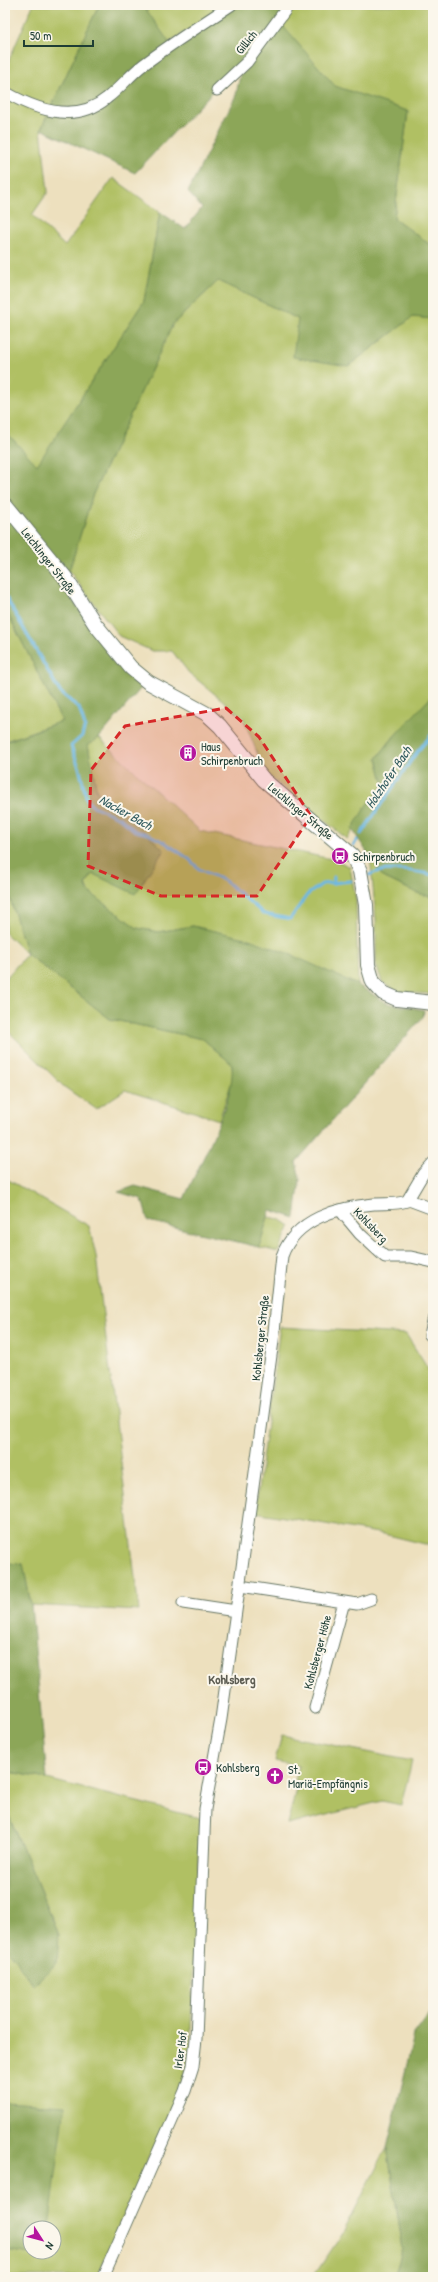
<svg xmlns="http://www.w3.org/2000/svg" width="438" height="2282" font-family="'Patrick Hand',sans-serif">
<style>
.green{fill:#b0c063;stroke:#687e4c;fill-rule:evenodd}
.forest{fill:#8ca659;stroke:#567246}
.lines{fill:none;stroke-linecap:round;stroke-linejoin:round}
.stream{stroke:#6bb8e5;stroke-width:3}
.minor-casing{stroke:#677664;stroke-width:13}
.major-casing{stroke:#677664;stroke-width:16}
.minor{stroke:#fff;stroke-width:11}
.major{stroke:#fff;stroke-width:14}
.marked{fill:#d62828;fill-opacity:0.2;stroke:#d62828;stroke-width:3;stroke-dasharray:8 5;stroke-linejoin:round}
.labels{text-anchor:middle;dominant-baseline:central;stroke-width:4;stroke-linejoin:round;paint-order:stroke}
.street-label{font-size:12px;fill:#1f3d34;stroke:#fbf7ec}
.poi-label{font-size:12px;fill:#1f3d34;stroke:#fbf7ec;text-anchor:start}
.water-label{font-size:13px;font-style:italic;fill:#325c60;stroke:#fbf7ec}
.neighbourhood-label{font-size:13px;font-weight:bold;fill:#5e5e54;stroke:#fbf7ec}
</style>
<rect width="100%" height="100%" fill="#fbf7ec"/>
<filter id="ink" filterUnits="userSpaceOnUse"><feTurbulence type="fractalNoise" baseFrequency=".025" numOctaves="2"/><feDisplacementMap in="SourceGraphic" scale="8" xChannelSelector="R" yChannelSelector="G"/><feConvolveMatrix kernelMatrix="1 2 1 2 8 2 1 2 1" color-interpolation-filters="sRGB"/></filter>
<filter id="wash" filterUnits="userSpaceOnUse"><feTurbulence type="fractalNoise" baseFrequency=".012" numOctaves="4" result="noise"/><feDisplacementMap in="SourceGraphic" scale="16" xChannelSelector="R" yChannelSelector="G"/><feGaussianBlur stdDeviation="0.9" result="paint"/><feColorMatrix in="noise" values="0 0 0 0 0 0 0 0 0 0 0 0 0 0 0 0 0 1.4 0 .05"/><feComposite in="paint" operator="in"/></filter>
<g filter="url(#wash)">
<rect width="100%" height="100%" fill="#ede0be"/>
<path class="green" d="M33 5H99L41 129 48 192 32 215 65 246 113 178 160 212 144 301 37 466 5 431V69Z
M143 5H226L169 43Z
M292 5H433V105L430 115 433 116V247L394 218 408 112 335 87 280 24Z
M218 281 298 319 348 366 413 317 433 319V699L395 735 377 758 384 785 347 839 265 773 243 717 189 673 172 651H152L119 636 69 571 93 494 173 324Z
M5 608 62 721 5 741Z
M99 738 200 831 336 860 350 867 356 900 358 985 193 926 158 932 137 928 94 898 85 885 93 874 119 807 97 792 88 745Z
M370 856 383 877 417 893 433 897V994L400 992 382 982 376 965V919Z
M5 882 27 954 110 1019 203 1039 232 1064 233 1078 219 1120 125 1090 96 1109 63 1086 5 1028V979L27 954 5 933Z
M5 1178 89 1226 96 1256 139 1611 31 1605 23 1564 5 1563Z
M268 1217 280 1219 290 1226 278 1252 259 1247Z
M280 1327 406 1334 433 1377V1546L384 1534 255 1512Z
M282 1735 412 1761 401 1805 382 1801 287 1825 298 1781 295 1780 299 1766 275 1761Z
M5 1771 47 1779 200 1818 190 2050 183 2080 97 2277H5V1865L26 1975 33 1984 59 1935 5 1807ZM30 2228H54V2252H30Z
M387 2147 403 2249 394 2277H313L343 2233Z"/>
<path class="forest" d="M99 5H143L173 48 237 5H289L281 24 335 86 408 111 394 218 433 247V319L413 317 348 366 293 357 298 319 218 281 173 324 93 494 69 571 59 583 141 688 99 738 88 745 97 792 119 807 164 850 135 894 93 874 85 884 88 891 137 928 158 932 193 926 249 939 287 953 358 985 387 1003 424 1010 423 1017 296 1162 300 1179 295 1218 270 1210 259 1247 148 1221 142 1199 118 1192 135 1186 184 1199C199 1164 236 1101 232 1064L203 1039 110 1019 27 954 5 882V742L62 721 5 608V431L37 465 144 301 160 212 185 229 202 208 188 192 236 95 242 66 218 86 135 173 41 129Z
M433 695V897L417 893 383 877 352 829 368 803 384 785 377 758 396 734Z
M5 1563 23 1564 31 1605 47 1779 5 1771Z
M5 1807 59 1935 57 1963 33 1985 5 1945Z
M433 2009V2277H394L403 2249 387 2147 414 2035Z
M5 2102 65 2106 49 2228H30V2252H45V2256L5 2250Z"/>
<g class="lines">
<path class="stream" d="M5 596 60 692 79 708 85 726 82 736 71 746 79 767 87 800 91 805 120 818 135 831 148 834 166 843 189 859 199 869 225 881 264 914 290 919 307 895 322 884 351 881
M361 834 417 752 433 733
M354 845 357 840
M369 875C384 866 416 871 433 875
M333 884 334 877"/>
</g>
</g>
<g filter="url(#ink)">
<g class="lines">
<defs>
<path id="minor" d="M217 90 247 62 289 5
M5 92C36 110 76 124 107 98 120 88 130 75 143 65 171 44 201 25 231 5
M409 1200 433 1209
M340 1210 360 1234 385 1257H411L433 1262
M430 1335 433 1321
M240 1586 357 1604 371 1599
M183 1603 236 1611
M315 1708 344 1602
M103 2277 185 2091 193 2066 196 2039 205 1809 221 1719 236 1611 273 1341 282 1256C295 1219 338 1207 374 1204 385 1203 396 1205 407 1201L423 1174 433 1163"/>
<path id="major" d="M5 504 65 577 95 624 131 668 148 682 207 714 220 726 264 780 352 855 360 871 366 905 368 965 373 982 383 993 397 999 433 1003"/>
</defs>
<use href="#minor" class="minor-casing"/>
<use href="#major" class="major-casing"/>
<use href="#minor" class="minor"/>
<use href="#major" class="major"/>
</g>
</g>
<path class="marked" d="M226 708 259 737 311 816 257 896H161L88 866 91 770 125 726Z"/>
<defs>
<symbol id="building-disc" viewBox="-11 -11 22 22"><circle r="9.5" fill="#b5179e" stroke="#fbf7ec"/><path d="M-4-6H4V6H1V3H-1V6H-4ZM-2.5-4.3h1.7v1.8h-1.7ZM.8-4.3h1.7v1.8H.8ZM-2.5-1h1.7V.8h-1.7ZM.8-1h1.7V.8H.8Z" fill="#fff"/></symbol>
<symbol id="bus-disc" viewBox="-11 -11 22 22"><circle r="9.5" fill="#b5179e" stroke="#fbf7ec"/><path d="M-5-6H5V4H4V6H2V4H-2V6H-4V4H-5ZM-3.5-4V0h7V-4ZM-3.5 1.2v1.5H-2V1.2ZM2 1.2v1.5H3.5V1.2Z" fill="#fff"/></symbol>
<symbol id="church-disc" viewBox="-11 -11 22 22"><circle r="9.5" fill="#b5179e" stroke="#fbf7ec"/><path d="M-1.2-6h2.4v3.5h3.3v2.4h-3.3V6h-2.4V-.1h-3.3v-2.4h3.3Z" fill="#fff"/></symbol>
</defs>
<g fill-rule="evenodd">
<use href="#building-disc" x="178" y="743" width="20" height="20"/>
<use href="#bus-disc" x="330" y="846" width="20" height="20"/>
<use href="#bus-disc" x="193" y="1757" width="20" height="20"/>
<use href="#church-disc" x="265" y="1766" width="20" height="20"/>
</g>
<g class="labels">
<g class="street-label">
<text transform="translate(246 42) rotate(-51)">Gillich</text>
<text transform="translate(49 561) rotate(52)">Leichlinger Straße</text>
<text transform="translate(301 811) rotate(40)">Leichlinger Straße</text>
<text transform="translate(371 1225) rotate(46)">Kohlsberg</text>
<text transform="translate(260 1338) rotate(-84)">Kohlsberger Straße</text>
<text transform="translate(317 1652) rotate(-75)">Kohlsberger Höhe</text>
<text transform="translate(180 2050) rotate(-82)">Irler Hof</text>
</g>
<g class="poi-label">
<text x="201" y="746">Haus<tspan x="201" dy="14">Schirpenbruch</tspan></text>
<text x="353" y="856">Schirpenbruch</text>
<text x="216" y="1767">Kohlsberg</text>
<text x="288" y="1769">St.<tspan x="288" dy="14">Mariä-Empfängnis</tspan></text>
</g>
<g class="water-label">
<text transform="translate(388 777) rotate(-56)">Holzhofer Bach</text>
<text transform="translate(126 812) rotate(29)">Nacker Bach</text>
</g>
<g class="neighbourhood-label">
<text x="232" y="1679">Kohlsberg</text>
</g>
</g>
<rect width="438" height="2282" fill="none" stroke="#fbf7ec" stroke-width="20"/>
<g transform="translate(42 2240) rotate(126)"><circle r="19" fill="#fbf7ec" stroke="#a3ada2"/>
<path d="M0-3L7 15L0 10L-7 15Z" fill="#b5179e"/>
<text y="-6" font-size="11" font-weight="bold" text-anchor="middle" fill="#1f3d34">N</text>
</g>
<path d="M24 40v6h69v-6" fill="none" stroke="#1f3d34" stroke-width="2"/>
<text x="30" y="40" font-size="12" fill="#1f3d34" stroke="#fbf7ec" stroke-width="3" paint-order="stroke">50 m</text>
</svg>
